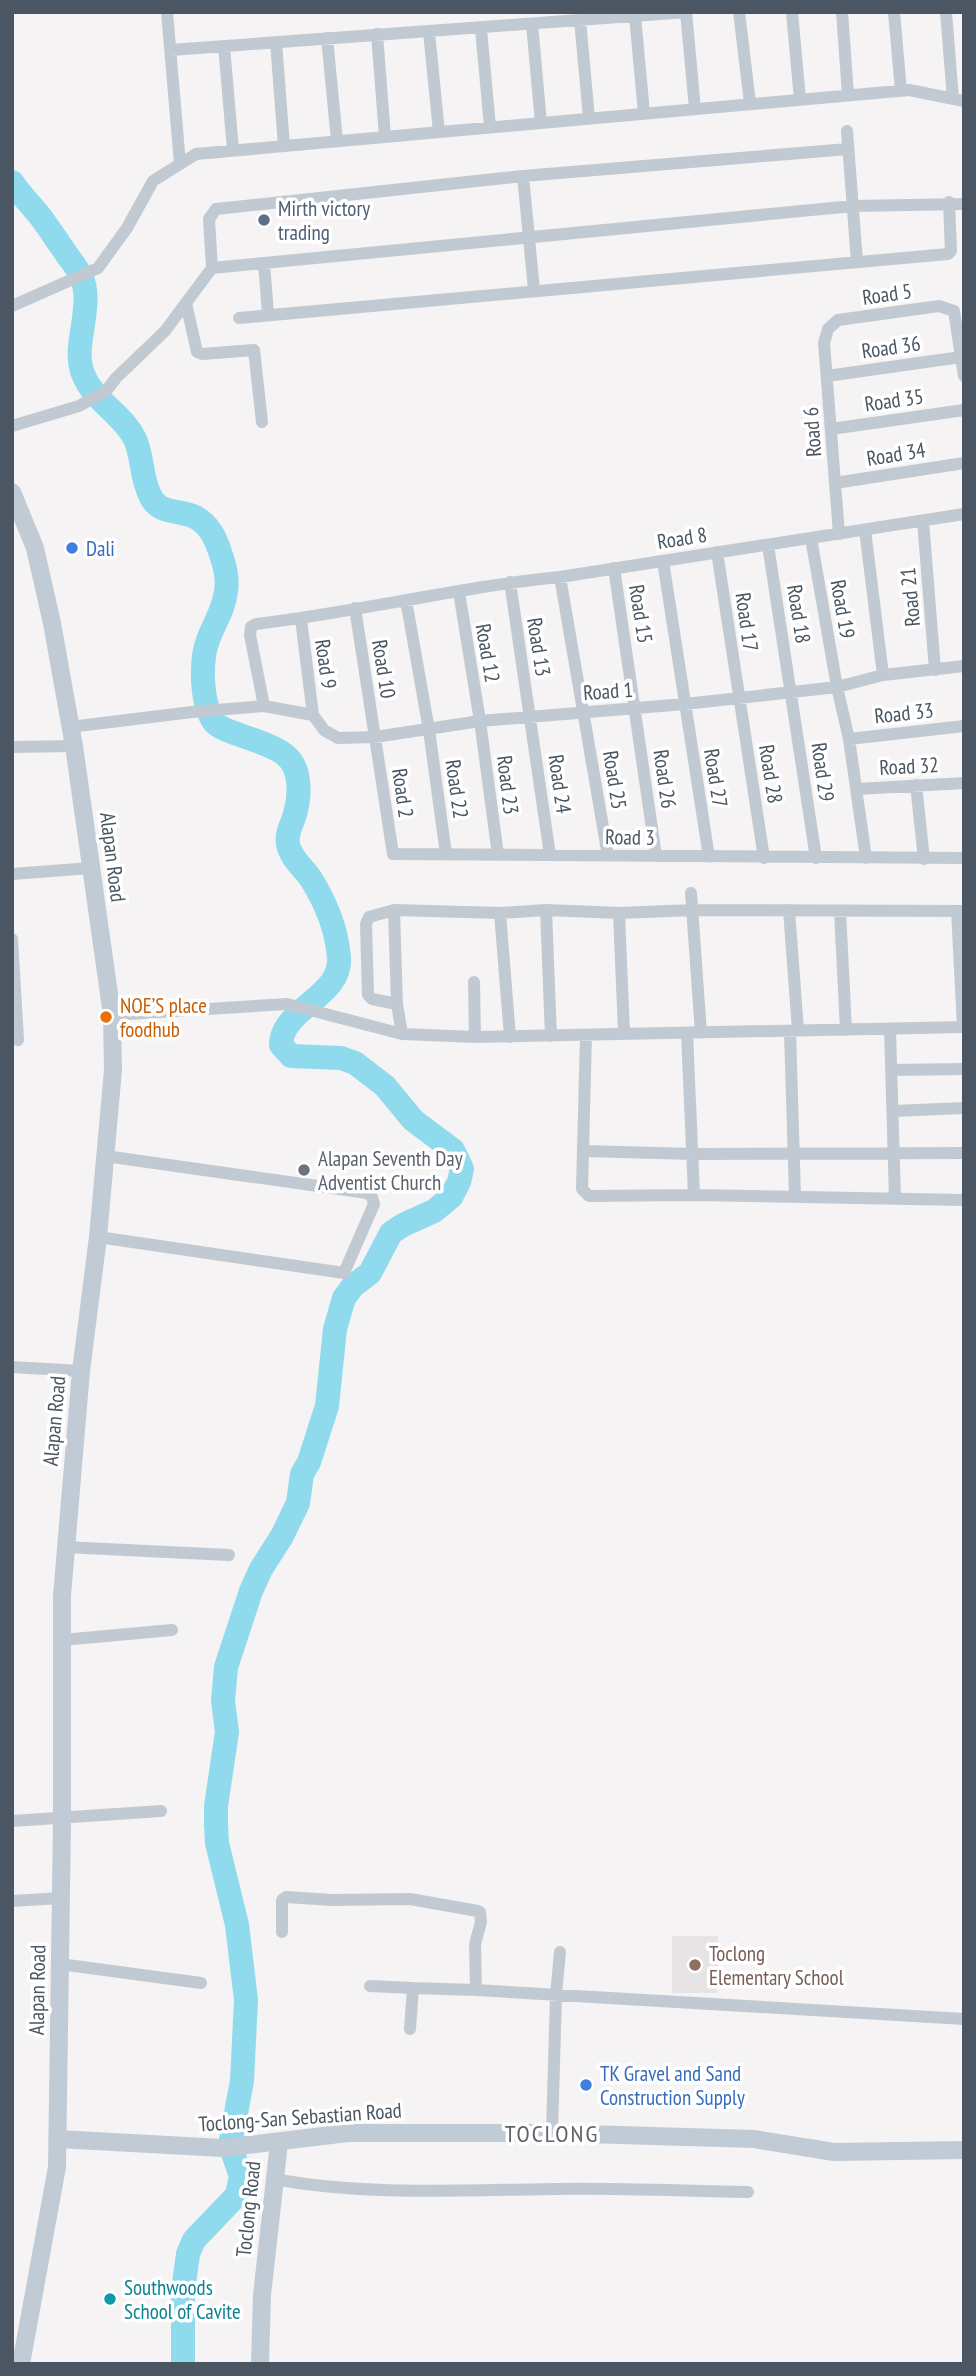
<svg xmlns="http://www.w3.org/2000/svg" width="976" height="2376" font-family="'PT Sans Narrow',sans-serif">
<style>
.education{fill:#e6e4e5}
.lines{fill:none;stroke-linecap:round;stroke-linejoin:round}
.river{stroke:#90daee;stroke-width:24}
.street{stroke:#c1cad2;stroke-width:12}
.secondary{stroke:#c1cbd6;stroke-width:18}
.service-dot{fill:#5c6f8a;stroke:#fff;stroke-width:2.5}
.shop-dot{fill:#3f7fe0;stroke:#fff;stroke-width:2.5}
.food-dot{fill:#e8710a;stroke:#fff;stroke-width:2.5}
.worship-dot{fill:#6b7280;stroke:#fff;stroke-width:2.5}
.education-dot{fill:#8d6e63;stroke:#fff;stroke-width:2.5}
.culture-dot{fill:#0f9aa8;stroke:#fff;stroke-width:2.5}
.labels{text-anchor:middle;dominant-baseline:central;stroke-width:7;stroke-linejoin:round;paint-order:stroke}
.service-label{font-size:21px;fill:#4e5e75;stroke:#fff;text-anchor:start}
.street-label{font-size:21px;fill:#4a5661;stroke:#fff}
.shop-label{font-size:21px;fill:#366cbe;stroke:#fff;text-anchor:start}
.food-label{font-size:21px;fill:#c56008;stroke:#fff;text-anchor:start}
.worship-label{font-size:21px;fill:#5b616d;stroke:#fff;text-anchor:start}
.education-label{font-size:21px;fill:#785e54;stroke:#fff;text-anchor:start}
.culture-label{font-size:21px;fill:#0d838f;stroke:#fff;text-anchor:start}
.quarter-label{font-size:24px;letter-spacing:2px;fill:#5f6368;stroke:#fff}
</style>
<rect width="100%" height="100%" fill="#f5f3f3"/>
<path class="education" d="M672 1936H718L717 1993H672Z"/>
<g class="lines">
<path class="river" d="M12 182C20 194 30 204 39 215 48 226 55 238 63 249 72 263 83 273 85 290 89 318 73 348 83 374 94 402 123 414 135 439 143 457 141 478 150 495 158 515 179 509 195 517 209 524 217 541 221 555 225 566 228 580 226 591 224 610 214 623 208 640 200 661 201 703 214 722 222 733 269 741 285 755 302 768 300 796 295 814 292 825 286 832 288 844 291 859 303 867 311 879 326 903 337 930 339 958 342 996 281 1009 281 1045L291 1056 341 1058 355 1063 385 1086 413 1120 453 1150 462 1169 459 1182 451 1197 434 1211 403 1225 391 1233 370 1273 353 1286 344 1298 335 1329 327 1406 309 1462 302 1474 298 1503 282 1536 261 1569 251 1591 226 1667 223 1701 227 1732 216 1806V1824L217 1843 237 1925 246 2000 242 2081 230 2145 241 2176 237 2195 194 2240 188 2254 183 2291V2364"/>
<path class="street" d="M167 12 180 164
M686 12 695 109
M739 12 750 103
M792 12 800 100
M842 12 848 95
M894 12 901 91
M946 12 953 99
M635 16 644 113
M580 20 589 118
M532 24 541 123
M481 29 490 127
M429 32 439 132
M377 34 385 137
M327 38 337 141
M276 42 284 146
M224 46 233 150
M171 50 687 12
M847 131 857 262
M523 176 534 290
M264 263 268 314
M212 268 209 219 216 209 523 176 848 149
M186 303 197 352 202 354 254 350 262 422
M12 306 98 268 127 228 153 181 196 154 909 90 964 101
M239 318 948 254 951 251 949 202
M827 376 961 357
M12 426 79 406 106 391 116 378 165 331 212 268 853 206 964 204
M831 429 964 410
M835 483 964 463
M923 521 935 670
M865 530 883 675
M839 534 824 343 828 329 838 320 939 306 954 311 964 376
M811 538 837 687 849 739 866 858
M768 545 816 858
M717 552 764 858
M663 561 709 857
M614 568 656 856
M560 577 608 856
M510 582 550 855
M459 592 480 721 498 855
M406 600 429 730 446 854
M355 608 393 854 964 858
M301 619 313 715
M264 706 250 635 251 627 256 624C358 612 458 587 560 577L964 514
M70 727 192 712 264 706 313 715 324 730 338 738 375 737 480 721 685 704 837 687 883 675 964 666
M849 739 964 726
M12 747 74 746
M916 785 924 859
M857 789 964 783
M12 874 91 868
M691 893 701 1033
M394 910 369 917 366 924 368 995 372 999 397 1004
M546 910 551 1036
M789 910 798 1030
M840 911 846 1030
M957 911 963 1027
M500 913 510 1037
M619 913 624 1033
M12 939 18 1040
M474 982 475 1037
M112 1015 287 1004 402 1034 475 1037 964 1027
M890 1029 895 1199
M790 1031 795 1197
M687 1033 694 1195
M402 1034 397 1004 394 910 500 913 546 910 619 913 693 910 964 911
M586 1035 582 1189 589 1196 694 1195 964 1200
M892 1070 964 1069
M893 1111 964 1108
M584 1151 693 1154 964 1153
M98 1237 344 1273 374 1204 372 1197 367 1193 105 1156
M12 1367 81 1371
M65 1547 229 1555
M62 1640 172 1630
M12 1821 161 1811
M12 1901 61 1898
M282 1932V1900L286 1897 332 1900 410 1899 478 1911 480 1912 481 1922 475 1944 476 1990
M60 1964 201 1983
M370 1986 413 1988
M410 2029 413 1988 476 1990 964 2019
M552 2133 556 1995 560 1952
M274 2179C367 2196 462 2190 556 2189 620 2188 684 2191 748 2192"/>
<path class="secondary" d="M12 492 35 548 52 623 74 746 112 1015 113 1070 98 1237 81 1371 62 1596V1821L57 2167 21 2364
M58 2139 223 2148 348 2133H552L754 2139 834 2152 964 2150
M260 2364 262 2295 279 2143"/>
</g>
<circle class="service-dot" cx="264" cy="220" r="7"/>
<g class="shop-dot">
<circle cx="72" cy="548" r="7"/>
<circle cx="586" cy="2085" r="7"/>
</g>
<circle class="food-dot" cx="106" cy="1017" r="7"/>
<circle class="worship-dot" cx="304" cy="1170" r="7"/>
<circle class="education-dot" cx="695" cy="1965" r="7"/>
<circle class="culture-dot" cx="110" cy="2299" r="7"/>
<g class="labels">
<g class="service-label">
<text x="278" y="208">Mirth victory<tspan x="278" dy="24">trading</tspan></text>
</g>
<g class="street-label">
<text transform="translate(887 294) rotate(-8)">Road 5</text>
<text transform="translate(891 347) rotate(-8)">Road 36</text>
<text transform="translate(894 400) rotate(-8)">Road 35</text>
<text transform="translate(812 432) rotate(-94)">Road 6</text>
<text transform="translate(896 454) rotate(-9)">Road 34</text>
<text transform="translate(682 538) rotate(-9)">Road 8</text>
<text transform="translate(910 597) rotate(-95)">Road 21</text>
<text transform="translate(843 609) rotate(80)">Road 19</text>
<text transform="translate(641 614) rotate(81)">Road 15</text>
<text transform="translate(799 614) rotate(81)">Road 18</text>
<text transform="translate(747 622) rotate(82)">Road 17</text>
<text transform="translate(539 647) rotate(81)">Road 13</text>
<text transform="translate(488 653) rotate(80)">Road 12</text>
<text transform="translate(326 664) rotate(82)">Road 9</text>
<text transform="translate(384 669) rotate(81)">Road 10</text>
<text transform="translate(608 691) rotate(-4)">Road 1</text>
<text transform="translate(904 713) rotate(-6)">Road 33</text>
<text transform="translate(909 766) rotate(-3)">Road 32</text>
<text transform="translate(823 772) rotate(82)">Road 29</text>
<text transform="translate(771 774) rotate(81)">Road 28</text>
<text transform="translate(716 778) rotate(81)">Road 27</text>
<text transform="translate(665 779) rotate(82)">Road 26</text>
<text transform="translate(615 780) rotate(81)">Road 25</text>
<text transform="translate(560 784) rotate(82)">Road 24</text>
<text transform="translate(508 785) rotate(83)">Road 23</text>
<text transform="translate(457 789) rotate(82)">Road 22</text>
<text transform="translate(403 793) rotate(82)">Road 2</text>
<text transform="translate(630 837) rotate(1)">Road 3</text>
<text transform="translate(113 857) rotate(83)">Alapan Road</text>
<text transform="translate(54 1421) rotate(-85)">Alapan Road</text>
<text transform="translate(37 1990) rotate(-89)">Alapan Road</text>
<text transform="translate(300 2117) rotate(-4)">Toclong-San Sebastian Road</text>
<text transform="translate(248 2209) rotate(-84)">Toclong Road</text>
</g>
<g class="shop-label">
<text x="86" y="548">Dali</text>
<text x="600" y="2073">TK Gravel and Sand<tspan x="600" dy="24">Construction Supply</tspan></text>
</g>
<g class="food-label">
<text x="120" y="1005">NOE’S place<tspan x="120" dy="24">foodhub</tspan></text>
</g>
<g class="worship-label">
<text x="318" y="1158">Alapan Seventh Day<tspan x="318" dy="24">Adventist Church</tspan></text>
</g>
<g class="education-label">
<text x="709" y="1953">Toclong<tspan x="709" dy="24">Elementary School</tspan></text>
</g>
<g class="culture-label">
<text x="124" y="2287">Southwoods<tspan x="124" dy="24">School of Cavite</tspan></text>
</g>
<g class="quarter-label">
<text x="552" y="2133">TOCLONG</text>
</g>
</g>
<rect width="976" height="2376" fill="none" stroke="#4a5661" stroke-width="28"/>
</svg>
